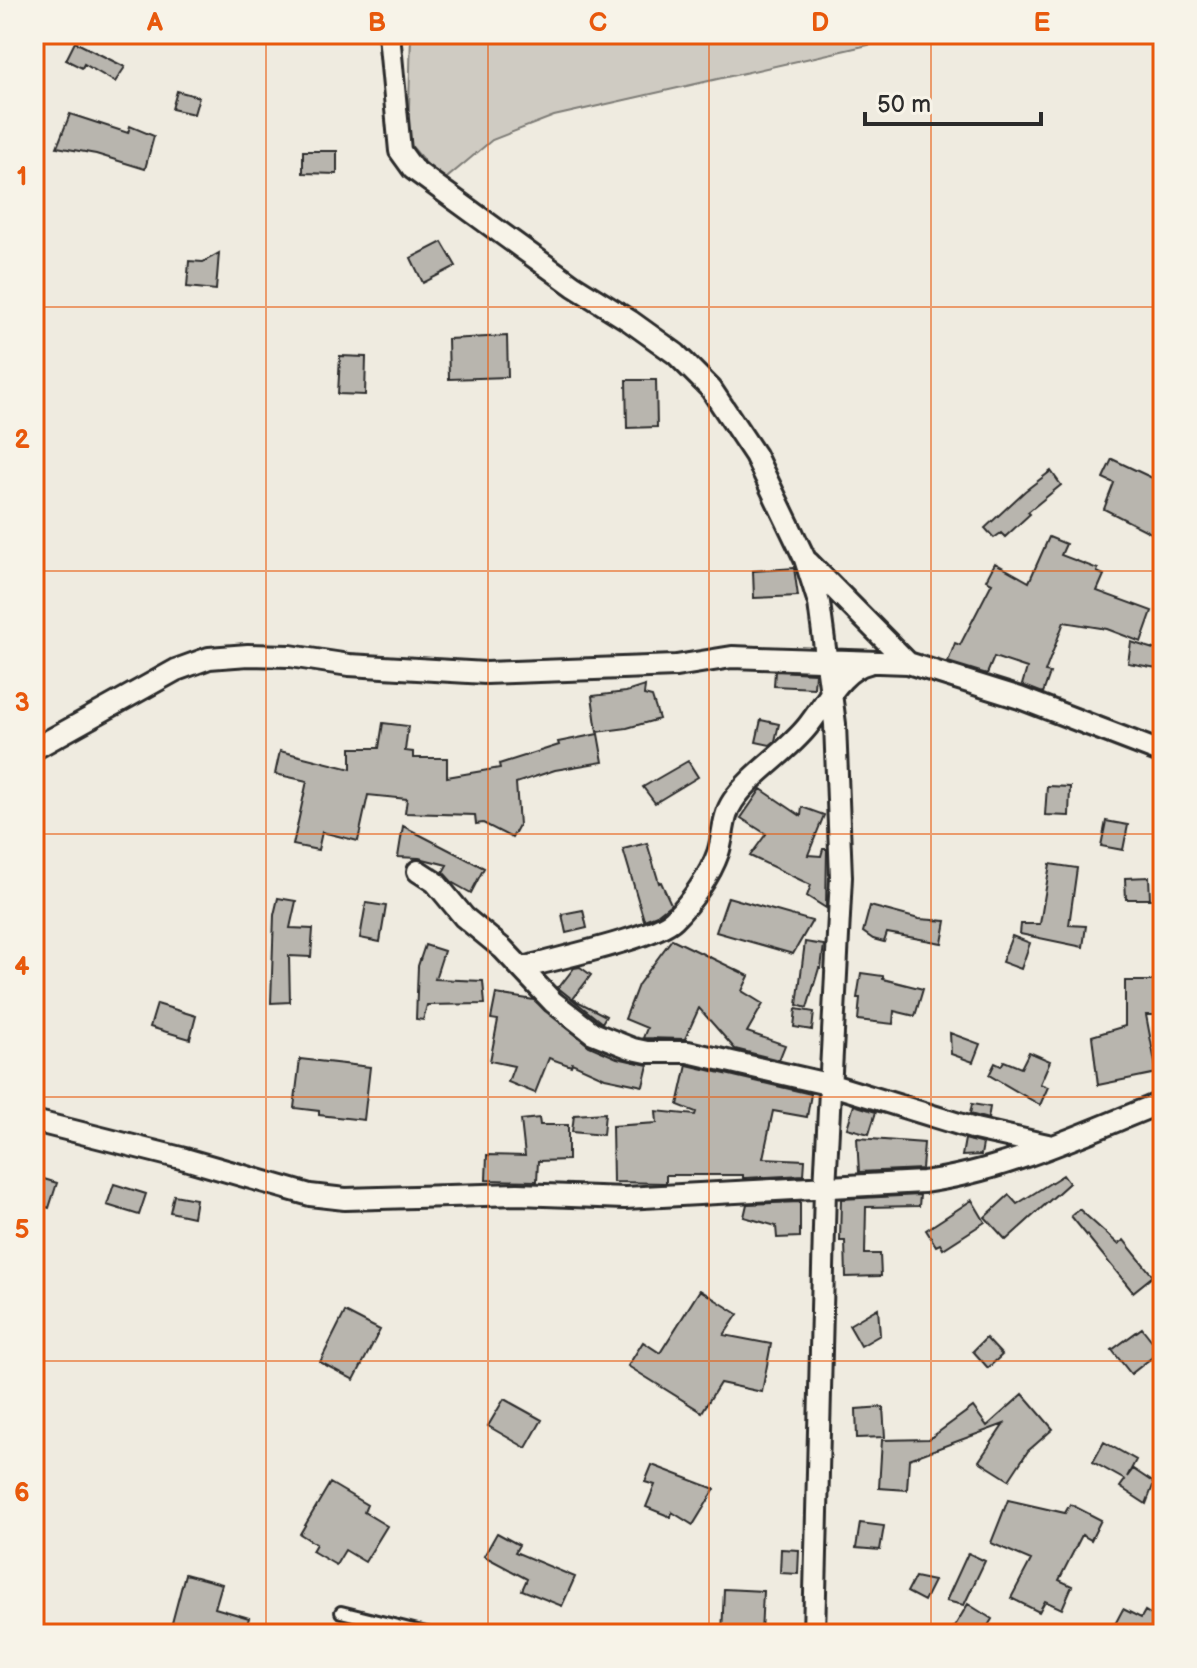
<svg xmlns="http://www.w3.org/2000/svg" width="1197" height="1668" font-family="'Balsamiq Sans',sans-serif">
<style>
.green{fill:#cfcbc2;stroke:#7d7b76;stroke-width:2}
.building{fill:#b8b5ae;stroke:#2b2b2b;stroke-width:2}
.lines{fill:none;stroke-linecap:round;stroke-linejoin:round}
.service-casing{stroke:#2b2b2b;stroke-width:16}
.minor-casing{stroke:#2b2b2b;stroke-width:26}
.service{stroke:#f7f3e8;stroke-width:10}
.minor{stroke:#f7f3e8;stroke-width:20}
.grid{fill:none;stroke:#e8590c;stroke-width:2;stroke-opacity:0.55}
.neatline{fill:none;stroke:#e8590c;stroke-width:3}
.grid-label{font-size:26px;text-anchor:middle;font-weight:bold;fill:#e8590c}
</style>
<rect width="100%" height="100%" fill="#efebe0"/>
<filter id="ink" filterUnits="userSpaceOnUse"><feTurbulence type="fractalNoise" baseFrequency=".0125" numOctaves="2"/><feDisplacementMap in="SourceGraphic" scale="16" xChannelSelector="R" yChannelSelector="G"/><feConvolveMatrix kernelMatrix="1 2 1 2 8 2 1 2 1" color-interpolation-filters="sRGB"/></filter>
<g filter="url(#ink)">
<path class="green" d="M411 34H917L554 116 492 140 442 182 408 142Z"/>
<path class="building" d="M75 42 125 67 115 82 84 64 82 68 66 60Z
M177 91 199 97 194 114 172 109Z
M70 114 128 133 130 126 154 136 145 169 96 154 57 147Z
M303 151H337V174L303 173Z
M442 242 456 266 423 283 411 258Z
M219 253 216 290 187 287 189 261 203 262Z
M507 336 508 377 449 379 448 339Z
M340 356 366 357 365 395 338 394Z
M626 380H656L657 427 627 428Z
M1112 459 1163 483V516L1153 534 1104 509 1114 483 1103 478Z
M1051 471 1061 485 1028 512 1030 514 1005 537 1001 533 994 538 985 528 1025 491Z
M1049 537 1066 544 1061 555 1098 569 1097 572 1104 575 1097 591 1152 611 1141 642 1107 629 1064 622 1045 672 1050 673 1043 693 1022 685 1027 668 994 657 987 674 948 662 955 643 960 645 992 583 986 580 995 563 1029 582Z
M794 568 798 596 754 598 753 571Z
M1131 642 1163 652V669L1128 663Z
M775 671 815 673 814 688 774 686Z
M645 686 644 695 652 697 659 719 627 728 597 732 592 696 626 692Z
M761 720 779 724 775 741 770 745 756 742Z
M383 723 408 726 405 751 413 752V758H447V777L500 768 499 764 559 745 558 742 598 734 603 762 555 770 516 783 519 825 512 838 483 823 476 824 475 815 405 813 407 799 368 795 358 841 322 832 318 850 293 845 307 781 275 774 280 751 351 769V748H379Z
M688 761 698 777 655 803 643 787Z
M1047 786 1070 787 1069 816 1045 815Z
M761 789 801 816 802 807 824 815 808 855 821 856 823 849H827L826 908 807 896 811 885 750 856 766 834 741 818Z
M1106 821 1128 825 1123 850 1101 846Z
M403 826 484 868 471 893 453 883 443 872 447 865 419 858 398 857Z
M647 843 659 883 661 882 671 904 657 915 644 920 623 849Z
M1050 864 1077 868 1069 925 1086 926 1083 947 1020 934 1021 924H1040Z
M1149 877 1150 899H1126L1125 878Z
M728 897 766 908 812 921 793 954 716 932Z
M278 898 296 901 290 928 313 929 311 957 289 956 290 1002 271 1003 274 915Z
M366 903 386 906 380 942 360 938Z
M870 906 919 919 946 921 942 943 887 933 884 942 873 939 863 932Z
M583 910 587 928 566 933 562 914Z
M1012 936 1030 943 1021 969 1002 962Z
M672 939 749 976 742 991 763 1004 747 1032 785 1045 779 1060 735 1049 699 1008 685 1039 643 1038 647 1028 625 1019 638 985Z
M805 942 824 945 821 968H819L807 1008 797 1005Z
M425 945 444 951 435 979 483 981 485 1004 427 1005 423 1020 416 1019 418 966Z
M580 967 591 975 573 999 606 1016 602 1023 557 987 560 986 574 968Z
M861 973 883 976V979L923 989 915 1016 894 1011 893 1024 858 1020 860 998H857Z
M1125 981H1160V1015H1146L1157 1073 1098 1085 1092 1036 1125 1026Z
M496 994 534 1000 589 1046 617 1058 648 1065 643 1086 605 1078 572 1063 571 1066 549 1058 535 1093 508 1082 514 1066 490 1061 498 1020 491 1019Z
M157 1004 196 1016 190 1039 150 1027Z
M796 1009 814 1012 812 1030 794 1027Z
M950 1033 980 1044 973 1062 951 1054Z
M1029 1052 1050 1061 1040 1084 1048 1087 1040 1105 989 1075 995 1063 1001 1066 1004 1061 1021 1068Z
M300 1059 370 1067 364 1120 319 1115V1111L294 1108Z
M687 1065 811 1094 807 1117 773 1111 763 1158 805 1160 804 1175 746 1178H743V1175H666V1183L613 1182 612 1126 657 1123 656 1111 695 1115 696 1112 678 1105Z
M972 1104 990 1107 988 1119 970 1114Z
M854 1105 876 1112 869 1134 847 1128Z
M605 1113 603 1135 572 1132 574 1115Z
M539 1118 540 1125H568V1160L538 1161 537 1181 486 1180 487 1155 525 1156 521 1120Z
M857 1138 924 1143 922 1169 859 1172Z
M965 1139 983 1144 981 1155 962 1156Z
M1063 1175 1069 1183 1006 1240 985 1217 1009 1195 1017 1204Z
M34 1176 57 1183 49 1208 34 1203Z
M114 1184 146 1194 139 1215 107 1205Z
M174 1195 196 1199 193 1217 170 1212Z
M920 1195 919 1206 866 1207 865 1254H880L881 1276 846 1277 845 1241H840L841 1199Z
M972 1200 985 1222 943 1249 940 1244 936 1246 926 1230Z
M800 1202V1237L777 1238 776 1226 744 1217 747 1204Z
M1079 1209 1118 1244 1124 1240 1153 1276 1133 1292 1071 1216Z
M700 1290 738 1314 724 1335 771 1344 762 1392 720 1383 702 1412 628 1366 643 1342 660 1353Z
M878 1308 880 1335 861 1346 849 1325Z
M345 1312 380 1330 354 1380 320 1362Z
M1142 1328 1160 1351 1131 1374 1112 1350Z
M986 1338 1002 1355 988 1368 973 1351Z
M1023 1394 1053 1429 1028 1451 1009 1480 979 1461 1004 1424 909 1459 907 1490 879 1488 882 1440 929 1439 973 1407 987 1426Z
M504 1399 542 1420 526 1448 488 1426Z
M883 1407 885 1437 857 1438 856 1409Z
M1104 1442 1136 1460 1127 1477 1133 1469 1154 1483 1146 1504 1120 1487 1125 1480 1093 1462Z
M652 1465 715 1489 693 1525 672 1512 671 1517 646 1507 655 1485 645 1482Z
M330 1483 367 1505 364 1512 387 1526 365 1562 345 1550 336 1565 312 1551 316 1544 300 1534Z
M1008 1500 1065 1513 1070 1504 1101 1520 1091 1540 1082 1535 1059 1580 1072 1586 1062 1609 1045 1601 1039 1612 1011 1598 1031 1560 991 1543Z
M860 1523 884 1526 880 1550 856 1548Z
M497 1533 519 1545 515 1552 575 1577 562 1606 522 1590 527 1579 484 1556Z
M781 1549 799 1550 798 1574 780 1573Z
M968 1553 985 1561 964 1605 946 1601Z
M185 1574 222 1584 215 1608 249 1618 244 1634H233L210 1627 208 1633 172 1623Z
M915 1577 934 1581 924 1601 907 1592Z
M724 1589 763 1591 761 1634H722Z
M968 1604 992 1619 983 1634H950Z
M1123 1609 1141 1618 1145 1611 1163 1622V1634H1130L1114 1626Z"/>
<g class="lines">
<defs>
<path id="service" d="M341 1612 430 1634"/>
<path id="minor" d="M389 34 400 151 413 169 574 286 630 321 676 354 711 389 755 455 805 559 819 603 835 724 841 877 825 1188 814 1634
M808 562 908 663 1020 698 1163 753
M34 749 176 670 209 658 248 655 290 656 349 665 486 673 676 666 732 657 908 663
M418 871 435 882 464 917 503 949 553 1002 593 1033 633 1049 647 1052H688L832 1085 975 1129 1052 1146
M523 968C553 959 655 938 674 919 691 902 710 876 718 853 724 836 722 817 733 801 753 772 785 754 807 727 825 705 841 669 869 663
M34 1121 185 1159 310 1195 345 1199 518 1194 625 1198 923 1182C1006 1171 1086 1132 1163 1102"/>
</defs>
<use href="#service" class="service-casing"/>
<use href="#minor" class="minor-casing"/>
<use href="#service" class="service"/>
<use href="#minor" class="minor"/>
</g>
</g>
<path class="grid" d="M266 34V1634M488 34V1634M709 34V1634M931 34V1634M34 307H1163M34 571H1163M34 834H1163M34 1097H1163M34 1361H1163"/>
<rect width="1197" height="1668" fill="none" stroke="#f7f3e8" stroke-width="88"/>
<path d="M865 112v12h176v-12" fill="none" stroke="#2b2b2b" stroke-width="4"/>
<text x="877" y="112" font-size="24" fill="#2b2b2b" stroke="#f7f3e8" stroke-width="6" paint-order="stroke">50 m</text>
<rect x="44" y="44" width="1109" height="1580" class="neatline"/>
<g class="grid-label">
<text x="155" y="31">A</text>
<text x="377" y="31">B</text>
<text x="598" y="31">C</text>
<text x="820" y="31">D</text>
<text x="1042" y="31">E</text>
<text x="22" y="185">1</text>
<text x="22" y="448">2</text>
<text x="22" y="711">3</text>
<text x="22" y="975">4</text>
<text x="22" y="1238">5</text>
<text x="22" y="1501">6</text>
</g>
</svg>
